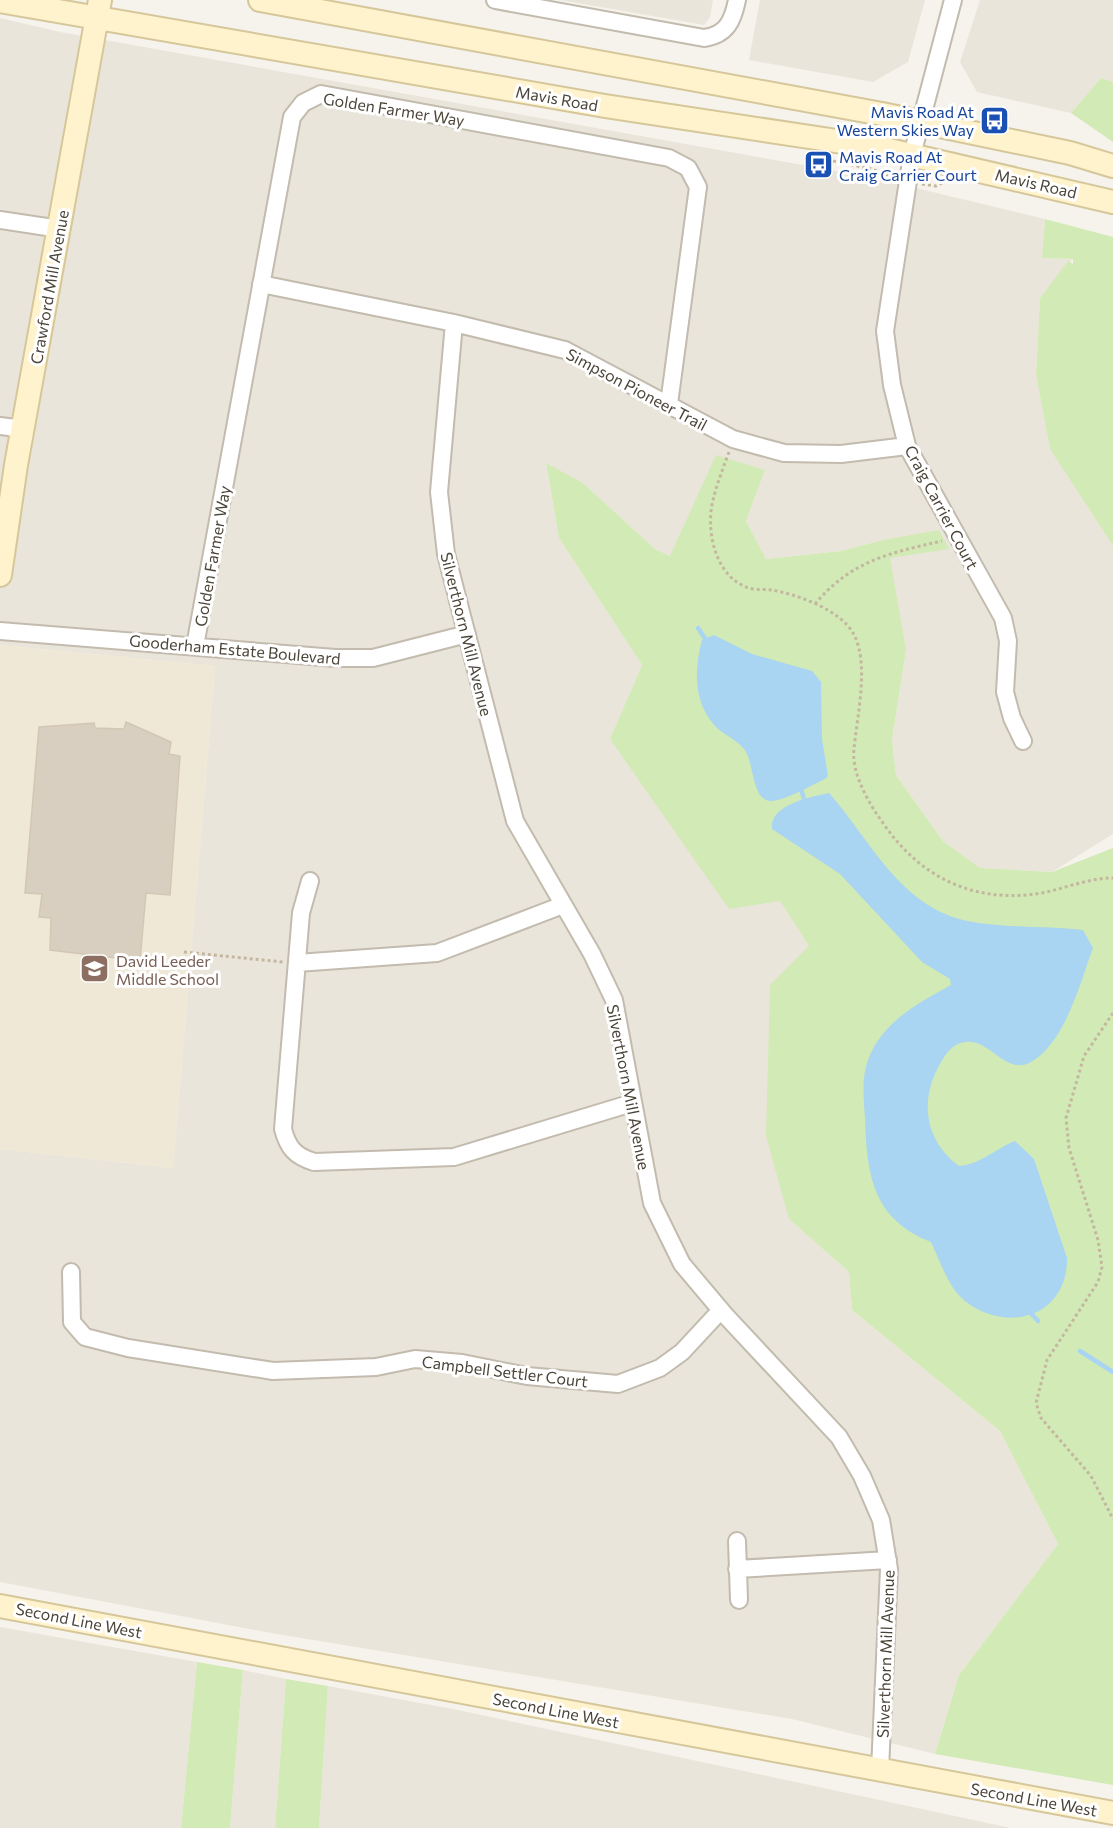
<svg xmlns="http://www.w3.org/2000/svg" width="1113" height="1828" font-family="Commissioner,sans-serif">
<style>
.residential{fill:#eae5da}
.education{fill:#efe8d6}
.green{fill:#d2eab5}
.water{fill:#a9d4f2}
.lines{fill:none;stroke-linecap:round;stroke-linejoin:round}
.stream{stroke:#a9d4f2;stroke-width:4.5}
.building{fill:#d8cfc1;stroke:#d3c7b4;stroke-width:1.5}
.street-casing{stroke:#c2bbae;stroke-width:20}
.secondary-casing{stroke:#d6c79b;stroke-width:26}
.path{stroke:#c4b79f;stroke-width:3;stroke-dasharray:3 3;stroke-linecap:butt}
.street{stroke:#fff;stroke-width:16}
.secondary{stroke:#fff3cd;stroke-width:22}
.labels{text-anchor:middle;dominant-baseline:central;stroke-width:6;stroke-linejoin:round;paint-order:stroke}
.street-label{font-size:16px;fill:#4b4439;stroke:#fff}
.transit-label{font-size:16px;fill:#164399;stroke:#fff;text-anchor:end}
.education-label{font-size:16px;fill:#785e54;stroke:#fff;text-anchor:start}
</style>
<rect width="100%" height="100%" fill="#f6f3ec"/>
<path class="residential" d="M560 0H713L710 17 704 25Z
M760 0H925L908 62 873 82 749 60Z
M980 0H1113V82L1101 78 1071 113 977 92 960 62Z
M0 18 60 32 870 177 1045 219 1042 258 1073 259 1040 298 1036 375 1050 448 1113 546V834L1052 872 980 868 943 841 896 775 892 740 906 650 883 540 841 551 766 559 746 521 765 470 670 556 655 549 583 483 546 464 559 538 642 665 610 740 780 901 809 946 789 1219 849 1272 852 1310 1000 1431 1058 1544 959 1675 935 1754 792 1719 271 1633 0 1582V1149L173 1168 215 666 0 645Z
M0 1627 197 1662 181 1828H0Z
M243 1670 286 1679 275 1828H230Z
M328 1686 458 1710 1011 1828H319Z"/>
<path class="education" d="M0 645 215 666 173 1168 0 1149Z"/>
<path class="green" d="M1101 78 1113 82V142L1071 113Z
M1045 219 1113 237V546L1050 449 1036 375 1040 298 1068 261 1073 264V259L1042 258Z
M716 455 765 470 746 521 766 559 841 551 883 540 939 530 949 549 890 558 906 650 892 740 896 775 943 841 980 868 1052 872 1113 848V1785L935 1754 959 1675 1058 1544 1000 1431 852 1310 849 1272 789 1219 766 1136 770 985 809 946 780 901 729 909 610 739 642 665 559 538 546 463 583 483 655 549 670 556Z
M197 1662 243 1670 230 1828H181Z
M286 1679 328 1686 319 1828H275Z"/>
<path class="water" d="M714 635 752 654 812 671 821 682 822 739 828 776 825 779C813 784 777 806 766 800 753 794 753 766 747 754 742 742 725 736 716 727 693 703 694 670 702 640Z
M829 793C868 837 897 901 959 919 997 929 1044 925 1083 930L1093 948C1080 983 1065 1043 1031 1062 1005 1076 990 1038 965 1042 953 1044 947 1052 941 1062 919 1099 924 1140 959 1166 981 1164 995 1149 1015 1141L1034 1159 1067 1258C1068 1313 1013 1334 969 1304 949 1291 941 1263 931 1242 873 1219 867 1176 865 1119 864 1100 861 1079 868 1060 882 1022 918 1003 951 985L950 979 922 962 840 874 772 829C769 805 810 797 829 793Z"/>
<g class="lines">
<path class="stream" d="M698 628 708 643
M800 785 805 803
M1029 1311 1038 1321
M1080 1351 1113 1372"/>
</g>
<path class="building" d="M126 722 171 742 169 754 180 756 170 895 146 893 140 961 50 950 51 918 39 917 42 894 25 893 39 727 94 723 95 728 124 729Z"/>
<g class="lines">
<defs>
<path id="street" d="M495 0 704 38C727 35 733 20 737 0
M953 0 912 155 885 331 892 385 907 446 1003 618 1008 641 1005 692 1012 718 1023 741
M0 220 60 229
M261 284 454 323 565 350 733 439 784 453 841 454 907 446
M454 323 439 492 446 554 515 821 592 954 614 1000 652 1203 682 1264 725 1315 839 1437 862 1476 881 1520 889 1569 880 1770
M0 426 23 429
M0 631 335 658H373L467 634
M195 646 292 117 303 103 321 94 669 158 688 168 698 187 669 404
M310 881 301 913 283 1129C288 1148 295 1156 314 1162L454 1157 632 1103
M297 963 437 953 563 905
M71 1272 72 1322 85 1337 128 1348 273 1371 376 1367 415 1359 462 1363 527 1376 618 1384 660 1368 682 1352 721 1310
M737 1541 739 1600
M737 1569 888 1560"/>
<path id="secondary" d="M260 0 882 114 1070 153 1113 166
M0 1 605 106 876 147 1113 202
M0 575 16 465 100 0
M0 1606 1113 1813"/>
</defs>
<use href="#street" class="street-casing"/>
<use href="#secondary" class="secondary-casing"/>
<path class="path" d="M833 161 872 169 893 177
M922 184 936 186 944 182
M729 452C723 468 717 484 713 500 705 532 716 581 753 589 759 590 765 589 771 590 797 594 840 610 853 633 870 662 857 716 854 749 851 773 869 804 883 823 921 879 976 904 1042 893 1067 888 1088 878 1113 878
M815 604C851 561 889 553 942 541
M184 952 283 962
M1113 1013 1084 1056 1066 1118 1069 1148 1098 1240 1102 1267 1098 1282 1047 1360 1036 1403 1041 1418 1091 1476 1113 1519"/>
<use href="#street" class="street"/>
<use href="#secondary" class="secondary"/>
</g>
<defs>
<symbol id="bus-square" viewBox="-11 -11 22 22"><rect x="-9" y="-9" width="18" height="18" rx="4" fill="#1a4fb4" stroke="#fff"/><path d="M-5-6H5V4H4V6H2V4H-2V6H-4V4H-5ZM-3.5-4V0h7V-4ZM-3.5 1.2v1.5H-2V1.2ZM2 1.2v1.5H3.5V1.2Z" fill="#fff"/></symbol>
<symbol id="school-square" viewBox="-11 -11 22 22"><rect x="-9" y="-9" width="18" height="18" rx="4" fill="#8d6e63" stroke="#fff"/><path d="M0-5L7-2L0 1L-7-2ZM-4 1L0 2.5L4 1V4Q0 6-4 4Z" fill="#fff"/></symbol>
</defs>
<g fill-rule="evenodd">
<use href="#bus-square" x="978" y="104" width="33" height="33"/>
<use href="#bus-square" x="802" y="148" width="33" height="33"/>
<use href="#school-square" x="78" y="952" width="33" height="33"/>
</g>
<g class="labels">
<g class="street-label">
<text transform="translate(557 98) rotate(10)">Mavis Road</text>
<text transform="translate(394 109) rotate(9)">Golden Farmer Way</text>
<text transform="translate(1036 183) rotate(13)">Mavis Road</text>
<text transform="translate(49 287) rotate(-80)">Crawford Mill Avenue</text>
<text transform="translate(637 389) rotate(28)">Simpson Pioneer Trail</text>
<text transform="translate(942 507) rotate(62)">Craig Carrier Court</text>
<text transform="translate(212 556) rotate(-80)">Golden Farmer Way</text>
<text transform="translate(467 634) rotate(76)">Silverthorn Mill Avenue</text>
<text transform="translate(235 649) rotate(5)">Gooderham Estate Boulevard</text>
<text transform="translate(629 1087) rotate(79)">Silverthorn Mill Avenue</text>
<text transform="translate(505 1371) rotate(7)">Campbell Settler Court</text>
<text transform="translate(79 1620) rotate(11)">Second Line West</text>
<text transform="translate(885 1654) rotate(-88)">Silverthorn Mill Avenue</text>
<text transform="translate(556 1710) rotate(11)">Second Line West</text>
<text transform="translate(1034 1799) rotate(10)">Second Line West</text>
</g>
<g class="transit-label">
<text x="974" y="111">Mavis Road At<tspan x="974" dy="18">Western Skies Way</tspan></text>
<text x="839" y="156" text-anchor="start">Mavis Road At<tspan x="839" dy="18">Craig Carrier Court</tspan></text>
</g>
<g class="education-label">
<text x="116" y="960">David Leeder<tspan x="116" dy="18">Middle School</tspan></text>
</g>
</g>
</svg>
